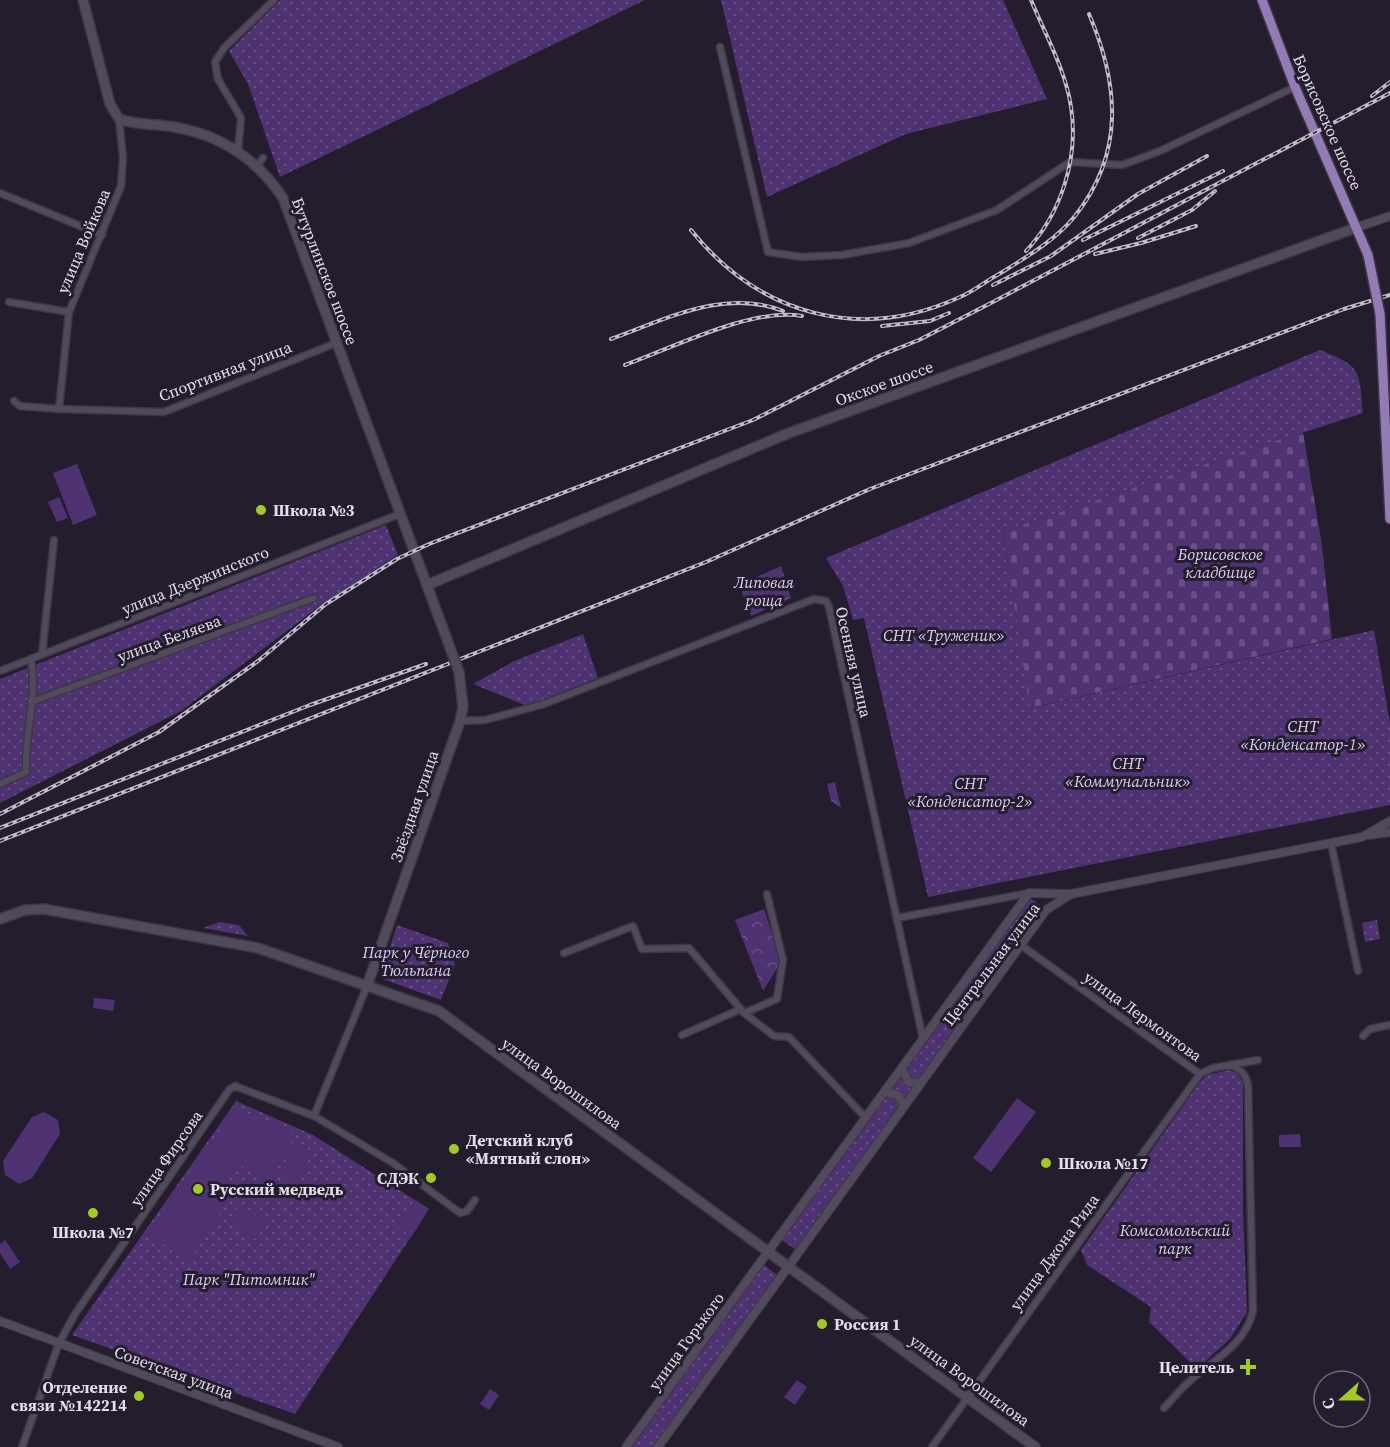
<svg xmlns="http://www.w3.org/2000/svg" width="1390" height="1447" font-family="'Source Serif 4',serif">
<style>
.green{fill:url(#green-dots)}
.forest{fill:url(#forest-crowns)}
.cemetery{fill:url(#cemetery-stones)}
.pitch{fill:#4f3271}
.lines{fill:none;stroke-linecap:round;stroke-linejoin:round}
.minor-casing{stroke:#3c3744;stroke-width:9}
.tertiary-casing{stroke:#3c3744;stroke-width:10}
.secondary-casing{stroke:#3c3744;stroke-width:12}
.primary-casing{stroke:#3c3744;stroke-width:12}
.minor{stroke:#51495c;stroke-width:6}
.tertiary{stroke:#51495c;stroke-width:8}
.secondary{stroke:#51495c;stroke-width:9}
.primary{stroke:#937bb5;stroke-width:9}
.rail-casing{stroke:#c0bcc8;stroke-width:4}
.rail{stroke:#231d2d;stroke-width:1.5;stroke-dasharray:4.5;stroke-linecap:butt}
.secondary-bridge-casing{stroke:#3c3744;stroke-width:12;stroke-linecap:butt}
.primary-bridge-casing{stroke:#3c3744;stroke-width:12;stroke-linecap:butt}
.secondary-bridge{stroke:#51495c;stroke-width:9}
.primary-bridge{stroke:#937bb5;stroke-width:9}
.poi-dot{fill:#a3c927;stroke:#231d2d;stroke-width:2}
.labels{text-anchor:middle;dominant-baseline:central;stroke-width:6;stroke-linejoin:round;paint-order:stroke}
.street-label{font-size:16px;fill:#e3dfea;stroke:#231d2d}
.poi-label{font-size:16px;font-weight:bold;fill:#e3dfea;stroke:#231d2d;text-anchor:start}
.park-label{font-size:16px;font-style:italic;fill:#decef7;stroke:#231d2d}
</style>
<defs>
<pattern id="green-dots" width="8" height="8" patternUnits="userSpaceOnUse" patternTransform="scale(1.5)"><rect width="8" height="8" fill="#4f3271"/><path d="M2 2h.1M6 6h.1" fill="none" stroke="#684f85" stroke-width="1.8" stroke-linecap="round"/></pattern>
<pattern id="forest-crowns" width="20" height="18" patternUnits="userSpaceOnUse" patternTransform="scale(1.5)"><rect width="20" height="18" fill="#4f3271"/><path d="M2 6a3 3 0 1 1 6 0M12 15a3 3 0 1 1 6 0" fill="none" stroke="#684f85"/></pattern>
<pattern id="cemetery-stones" width="16" height="16" patternUnits="userSpaceOnUse" patternTransform="scale(1.5)"><rect width="16" height="16" fill="#4f3271"/><path d="M2 7V4a2 2 0 0 1 4 0v3zM10 15v-3a2 2 0 0 1 4 0v3z" fill="#684f85"/></pattern>
</defs>
<rect width="100%" height="100%" fill="#231d2d"/>
<path class="green" d="M280 0H645L280 177 248 84 229 51Z
M721 0H1003L1047 99 906 134 767 197Z
M1320 350C1362 367 1359 369 1363 413L1003 531 1031 708 1374 630 1390 723V805L928 897 864 618 853 620 843 586 826 558Z
M386 525 398 555 324 603 181 711 0 803V679Z
M583 634 598 678 527 706 473 684 512 662Z
M1030 898 1043 907 920 1078H909L906 1073 908 1067Z
M1377 920 1380 939 1365 942 1362 923Z
M220 922 239 925 248 936 203 928Z
M397 925 448 943 455 964 441 1000 380 978Z
M1229 1070 1237 1073 1243 1082V1210L1247 1312 1230 1339 1197 1369 1149 1322 1151 1307 1087 1265 1081 1250 1200 1082 1207 1075Z
M901 1075 914 1086 904 1100 890 1089Z
M889 1095 899 1102V1108L796 1250 782 1240 884 1097Z
M236 1101 313 1135 429 1209 295 1414 72 1335Z
M764 1265 777 1275 653 1447H630Z"/>
<path class="forest" d="M781 566 791 598 751 616 739 585Z
M835 782 841 808 831 801 827 784Z
M764 909 781 962 763 991 735 920Z"/>
<path class="cemetery" d="M1303 432 1322 546 1332 639 1030 708 1003 531Z"/>
<path class="pitch" d="M77 464 97 515 73 525 53 473Z
M59 497 68 518 57 522 48 502Z
M94 998 115 1000 113 1011 93 1008Z
M1017 1098 1036 1112 991 1172 973 1158Z
M235 1108 297 1133 269 1183 235 1162 214 1195 227 1204 188 1262 148 1232Z
M44 1112 58 1120 60 1134 32 1178 19 1184 5 1175 3 1161 32 1117Z
M1300 1134 1301 1147H1279V1135Z
M297 1142 313 1152 294 1184 278 1174Z
M415 1200 429 1209 412 1236 398 1227Z
M241 1204 267 1223 255 1239 229 1220Z
M5 1240 20 1262 10 1269 0 1253V1244Z
M797 1380 807 1387 795 1405 784 1397Z
M490 1389 499 1395 489 1410 480 1404Z"/>
<g class="lines">
<defs>
<path id="minor" d="M720 47 768 252 802 257 842 255 909 243 997 210 1070 162 1122 165 1160 151 1295 87
M238 151 241 118 218 79 215 62 224 48 274 0
M258 165 263 158
M0 193 102 235
M9 302 69 312
M14 401 20 406 59 409 164 412 336 343
M59 409 69 312 121 186 123 157 119 119
M42 655 54 540
M0 671 400 514
M31 702 314 598
M460 721 485 720 544 704 814 599 826 601 829 607 923 1039
M0 784 26 772C24 734 38 697 31 659
M1331 843 1358 971
M767 894 783 960 777 999 744 1013 774 1036 789 1037 866 1118
M897 918 1029 893
M1022 946 1200 1074 1213 1068 1258 1060
M564 953 633 926 642 949 689 948 744 1013
M682 1035 741 1009
M1363 1036 1370 1029 1390 1025
M314 1116 367 986
M1164 1408C1173 1399 1181 1388 1191 1380 1215 1359 1245 1345 1253 1311L1248 1085C1245 1073 1241 1069 1229 1065
M22 1447 59 1343 75 1314 229 1090 235 1086 314 1116 393 1163 460 1213 467 1211 475 1200
M932 1447 1200 1074"/>
<path id="tertiary" d="M1358 227 1390 216
M1369 835 1390 832
M902 1068 908 1082 920 1083
M885 1092 898 1095 904 1105
M0 1321 338 1447
M626 1447 1029 893 1069 894
M658 1447 1046 910 1071 894 1362 837 1390 821"/>
<path id="secondary" d="M83 0 110 104 119 119C137 125 155 124 174 127 221 135 257 159 283 198L445 634
M427 585 789 433 1358 227
M0 919 25 910 44 909 258 948 439 1011 1035 1447
M367 986 460 721 463 707 459 672"/>
<path id="primary" d="M1262 0 1295 87 1368 255
M1380 314 1390 519"/>
</defs>
<use href="#minor" class="minor-casing"/>
<use href="#tertiary" class="tertiary-casing"/>
<use href="#secondary" class="secondary-casing"/>
<use href="#primary" class="primary-casing"/>
<use href="#minor" class="minor"/>
<use href="#tertiary" class="tertiary"/>
<use href="#secondary" class="secondary"/>
<use href="#primary" class="primary"/>
<defs>
<path id="rail" d="M1372 96 1390 82
M691 230C759 315 860 343 960 297 974 291 986 281 999 274 1025 258 1056 240 1075 216 1125 153 1119 84 1089 14
M1138 238 1192 210 1215 191
M1083 240 1223 171
M1026 251C1061 214 1079 158 1071 107 1066 71 1045 34 1031 0
M1095 254 1141 243 1196 226
M993 285 1051 256 1138 194 1207 156
M882 326 930 321 949 313
M611 339C667 319 724 288 783 311
M625 365C672 348 753 307 802 316
M0 814 159 732 258 661 326 604 397 559 429 544 753 420 879 356 919 340 989 304 1390 93
M0 828 310 705 426 664
M0 841 706 562 870 489 1344 309 1390 295"/>
</defs>
<use href="#rail" class="rail-casing"/>
<use href="#rail" class="rail"/>
<defs>
<path id="secondary-bridge" d="M445 634 459 672"/>
<path id="primary-bridge" d="M1368 255 1380 314"/>
</defs>
<use href="#secondary-bridge" class="secondary-bridge-casing"/>
<use href="#primary-bridge" class="primary-bridge-casing"/>
<use href="#secondary-bridge" class="secondary-bridge"/>
<use href="#primary-bridge" class="primary-bridge"/>
</g>
<g class="poi-dot">
<circle cx="261" cy="510" r="6"/>
<circle cx="454" cy="1149" r="6"/>
<circle cx="1046" cy="1163" r="6"/>
<circle cx="431" cy="1178" r="6"/>
<circle cx="198" cy="1189" r="6"/>
<circle cx="93" cy="1213" r="6"/>
<circle cx="822" cy="1324" r="6"/>
<path d="M1245 1358h6v6h6v6h-6v6h-6v-6h-6v-6h6z"/>
<circle cx="139" cy="1396" r="6"/>
</g>
<g class="labels">
<g class="street-label">
<text transform="translate(1328 122) rotate(66)">Борисовское шоссе</text>
<text transform="translate(83 241) rotate(-67)">улица Войкова</text>
<text transform="translate(325 271) rotate(69)">Бутурлинское шоссе</text>
<text transform="translate(225 371) rotate(-21)">Спортивная улица</text>
<text transform="translate(884 383) rotate(-20)">Окское шоссе</text>
<text transform="translate(195 580) rotate(-22)">улица Дзержинского</text>
<text transform="translate(169 638) rotate(-20)">улица Беляева</text>
<text transform="translate(854 662) rotate(77)">Осенняя улица</text>
<text transform="translate(414 806) rotate(-71)">Звёздная улица</text>
<text transform="translate(991 964) rotate(-53)">Центральная улица</text>
<text transform="translate(1143 1016) rotate(36)">улица Лермонтова</text>
<text transform="translate(562 1083) rotate(36)">улица Ворошилова</text>
<text transform="translate(166 1158) rotate(-55)">улица Фирсова</text>
<text transform="translate(1054 1252) rotate(-54)">улица Джона Рида</text>
<text transform="translate(686 1341) rotate(-54)">улица Горького</text>
<text transform="translate(174 1372) rotate(20)">Советская улица</text>
<text transform="translate(970 1380) rotate(36)">улица Ворошилова</text>
</g>
<g class="poi-label">
<text x="273" y="510">Школа №3</text>
<text x="466" y="1140">Детский клуб<tspan x="466" dy="18">«Мятный слон»</tspan></text>
<text x="1058" y="1163">Школа №17</text>
<text x="419" y="1178" text-anchor="end">СДЭК</text>
<text x="210" y="1189">Русский медведь</text>
<text x="93" y="1232" text-anchor="middle">Школа №7</text>
<text x="834" y="1324">Россия 1</text>
<text x="1234" y="1367" text-anchor="end">Целитель</text>
<text x="127" y="1387" text-anchor="end">Отделение<tspan x="127" dy="18">связи №142214</tspan></text>
</g>
<g class="park-label">
<text x="1220" y="554">Борисовское<tspan x="1220" dy="18">кладбище</tspan></text>
<text x="764" y="582">Липовая<tspan x="764" dy="18">роща</tspan></text>
<text x="944" y="635">СНТ «Труженик»</text>
<text x="1303" y="726">СНТ<tspan x="1303" dy="18">«Конденсатор-1»</tspan></text>
<text x="1128" y="763">СНТ<tspan x="1128" dy="18">«Коммунальник»</tspan></text>
<text x="970" y="783">СНТ<tspan x="970" dy="18">«Конденсатор-2»</tspan></text>
<text x="416" y="952">Парк у Чёрного<tspan x="416" dy="18">Тюльпана</tspan></text>
<text x="1175" y="1230">Комсомольский<tspan x="1175" dy="18">парк</tspan></text>
<text x="249" y="1279">Парк "Питомник"</text>
</g>
</g>
<g transform="translate(1342 1399) rotate(249)"><circle r="28" fill="#231d2d" stroke="#706b79" stroke-width="1.5"/>
<path d="M0-4.5L10 22L0 15L-10 22Z" fill="#a3c927"/>
<text y="-9" font-size="16" font-weight="bold" text-anchor="middle" fill="#e3dfea">С</text>
</g>
</svg>
